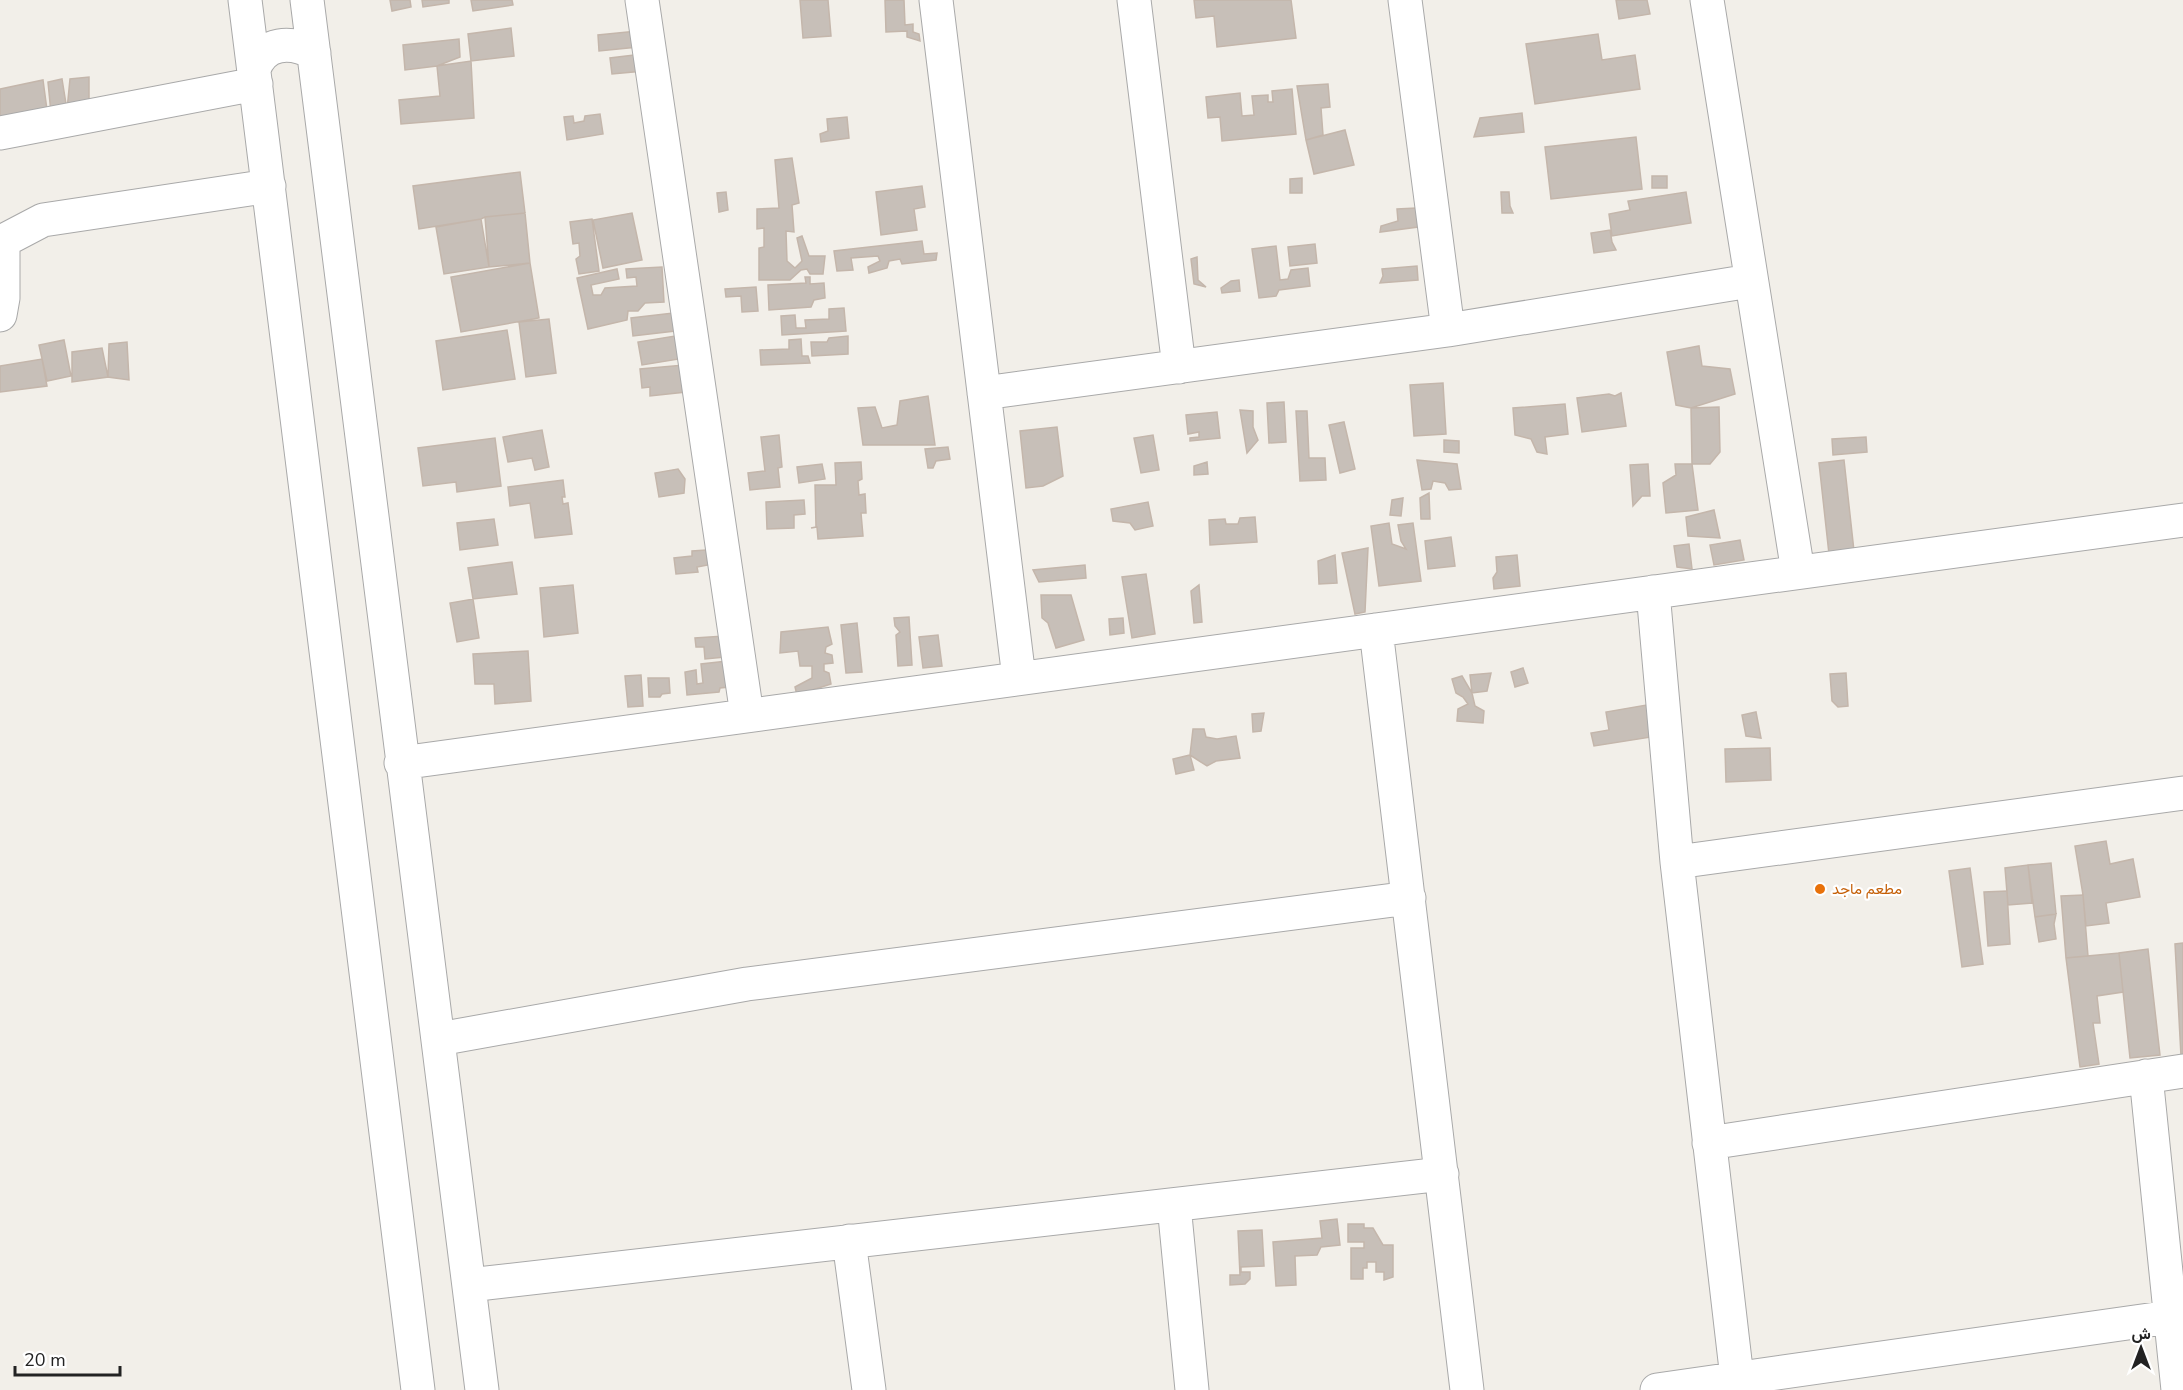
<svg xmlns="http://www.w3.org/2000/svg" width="2183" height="1390" font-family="'Nunito Sans',Vazirmatn,sans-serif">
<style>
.building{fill:#c7bfb8;stroke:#c4b6ab;stroke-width:1.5}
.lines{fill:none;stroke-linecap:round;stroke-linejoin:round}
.minor-casing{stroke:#a9a9a9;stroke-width:35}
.minor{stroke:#fff;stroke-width:33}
.food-dot{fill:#e8710a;stroke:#fff;stroke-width:2}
.labels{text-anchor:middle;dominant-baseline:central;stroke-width:4.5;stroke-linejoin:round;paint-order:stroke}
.food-label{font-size:15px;fill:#c56008;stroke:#fff;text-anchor:start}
</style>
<rect width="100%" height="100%" fill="#f2efe9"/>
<path class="building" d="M390 0H410L411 7 392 11Z
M422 0H449V3L423 7Z
M471 0H512L513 5 473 11Z
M800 0H828L831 36 803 38Z
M885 0H904L905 25 913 24V32L919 34 920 41 907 37V31L886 32Z
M1194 0H1291L1296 38 1217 47 1214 16 1196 18Z
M1616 0H1647L1650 14 1619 19Z
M511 28 514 56 471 61 468 34Z
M637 31 638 47 599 51 598 35Z
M1598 34 1602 60 1635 55 1640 89 1535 104 1526 44Z
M459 39 460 57 437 66 405 70 403 45Z
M642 54 644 71 612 74 610 58Z
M471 61 474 118 401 124 399 100 440 96 437 66Z
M89 77V107L67 110 70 79Z
M62 79 67 110 51 113 48 82Z
M43 80 47 110 0 118V89Z
M1328 84 1330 107 1321 108 1323 135 1306 140 1297 86Z
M1292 89 1296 134 1222 141 1220 117 1208 118 1206 97 1240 93 1242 116 1254 115 1252 96 1268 95V102H1273L1272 91Z
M1522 113 1524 132 1474 137 1480 118Z
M600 114 603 134 567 140 564 117 573 116 574 123 584 121 585 116Z
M847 117 849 138 821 142 820 134 828 131 827 119Z
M1345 130 1354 165 1314 174 1306 140Z
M1636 137 1642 189 1551 199 1545 147Z
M792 158 799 203 792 205 794 232 786 231 787 261 795 268 802 261 797 238 802 236 809 256H825L823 274H810L807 269 801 270 790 280H759V248L764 247V228L757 229V209L779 208 775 160Z
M520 172 525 213 485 217 481 219 419 229 413 186Z
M1652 176H1667V188H1652Z
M1302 178V193H1290V179Z
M922 186 925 207 914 209 917 230 881 235 876 192Z
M726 192 728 210 719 212 717 193Z
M1501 192H1509L1510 206 1513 213H1502Z
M1686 192 1691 223 1612 236 1609 214 1630 210 1628 201Z
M1416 208 1418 227 1380 232 1381 226 1398 221 1397 209Z
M525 213 530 263 489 267 485 217Z
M632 213 642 260 603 268 593 220Z
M481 219 489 267 444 274 436 227Z
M592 219 599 271 579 274 576 259 580 256 579 243 573 244 570 222Z
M1610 230 1612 242 1616 250 1594 253 1591 233Z
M922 241 924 254 937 253 936 260 902 264 900 259 889 261 887 268 869 273 868 267 880 261 878 256 851 258 853 270 837 271 834 251Z
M1315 244 1317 263 1290 266 1288 247Z
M1276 246 1280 280 1288 279 1291 270 1308 268 1310 286 1279 290 1276 296 1259 298 1252 249Z
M1197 257 1198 280 1206 287 1194 284 1191 259Z
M530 263 539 318 461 332 451 277Z
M1417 266 1418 280 1380 283 1383 276 1382 269Z
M662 267 664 302 645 303 638 311H628L627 320 588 329 577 278 617 269 619 279 591 285 593 295H601L605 288 637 286 636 277 627 278 626 269Z
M805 277H810V284L824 283 825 298 814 300 811 307 769 310 768 285 806 283Z
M1239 280 1240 291 1222 293 1221 288 1231 281Z
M756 287 758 311 742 312 741 296 726 297 725 289Z
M844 308 846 331 782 335 781 316 795 315 796 328H806L805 320 829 319V309Z
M673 313 675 331 633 336 631 318Z
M549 319 556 373 526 377 519 322Z
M507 330 515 379 443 390 436 341Z
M675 336 679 359 642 365 638 342Z
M848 336V354L812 356 811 342H827L829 338Z
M801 339 802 356H808L810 363 761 365 760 350 789 349V340Z
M64 340 71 376 47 381 39 345Z
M127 342 129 380 108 377 109 344Z
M1699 346 1702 366 1730 369 1735 394 1691 408 1676 405 1667 352Z
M102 348 108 377 72 382V352Z
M42 359 47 386 0 392V366Z
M684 365 686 392 650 396V387L642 388 640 369Z
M1443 383 1446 434 1414 436 1410 385Z
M1621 393 1626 426 1582 432 1577 398 1609 394 1615 396Z
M928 396 935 445H863L858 408 875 407 882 428 897 425 900 401Z
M1284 402 1286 442 1269 443 1267 403Z
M1565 404 1568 434 1545 437 1547 454 1537 452 1531 439 1515 435 1513 408Z
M1719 407 1720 452 1710 464H1692L1691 408Z
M1240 410 1253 411V427L1258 440 1247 453Z
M1296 411H1307L1309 458H1325L1326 480 1300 481Z
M1217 412 1220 438 1190 441V438L1199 437V432L1188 434 1186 415Z
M1344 422 1355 469 1340 473 1329 425Z
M1057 427 1063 476 1043 486 1026 488 1020 431Z
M542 430 549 467 535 470 532 458 508 462 503 437Z
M779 435 782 467 778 468 780 487 750 490 748 473 765 471 761 437Z
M1153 435 1159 470 1141 473 1134 438Z
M1866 437 1867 452 1833 455 1832 439Z
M495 438 501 486 457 492 456 482 423 486 418 448Z
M1444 440 1459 441V453L1444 452Z
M948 447 950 459 936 461 933 468H928L925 449Z
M1417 460 1457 464 1461 489 1449 490 1445 483 1433 481 1431 489 1422 490Z
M1844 460 1854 551 1829 554 1819 463Z
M861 462 862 479 858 481 859 495 865 494 866 513H861L863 536 818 539 817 527 811 528 816 527 815 485H836L835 463Z
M1207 462 1208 474 1194 475V466Z
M822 464 825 479 799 483 797 467Z
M1648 464 1650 496H1642L1633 506 1630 465Z
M1675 464H1692L1698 510 1666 513 1663 483 1676 475Z
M678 469 685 479 684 493 659 497 655 473Z
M563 480 565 497H562L563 504 568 503 572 534 535 538 530 503 510 506 508 487Z
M1429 493 1430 519H1421L1420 498Z
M1403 498 1401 516 1390 515 1392 500Z
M804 500 805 514 794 515V528L767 529 766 502Z
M1148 502 1153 526 1135 530 1130 523 1113 521 1111 509Z
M1714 510 1720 538 1688 536 1686 517Z
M1255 517 1257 542 1210 545 1209 520 1225 519 1226 524H1238L1240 518Z
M494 519 498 545 460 550 457 523Z
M1389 523 1392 544 1406 549 1401 541 1398 525 1413 523 1421 581 1379 586 1371 526Z
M1451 537 1455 566 1428 569 1425 541Z
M1740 540 1744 560 1714 565 1710 545Z
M1689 544 1692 569 1677 567 1674 546Z
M1368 548 1365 612 1355 614 1342 553Z
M706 550 708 565 697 567 698 572 676 574 674 558 692 556V551Z
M1335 555 1337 583 1319 584 1318 561Z
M1517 555 1520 586 1494 589 1493 578 1497 572 1496 557Z
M512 562 517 594 473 599 468 568Z
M1085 565 1086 578 1039 582 1033 570Z
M1146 574 1155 634 1132 638 1122 577Z
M573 585 578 633 544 637 540 588Z
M1199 585 1202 622 1194 623 1191 591Z
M1041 595H1071L1084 640 1056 648 1048 623 1042 618Z
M473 599 479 638 457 642 450 603Z
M909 617 912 665 898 666 896 635 900 632 895 626 894 618Z
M1123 618 1124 633 1110 635 1109 619Z
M857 623 862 672 846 673 841 625Z
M828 627 832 644 826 647 825 653 832 655 833 663 824 664V671L829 673 831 684 797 695 795 687 812 678V666H800L798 651 780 653 781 632Z
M938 635 942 666 923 668 919 637Z
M724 636 725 657 705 659 704 647H696L695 638Z
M528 651 531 701 495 704 494 684H475L473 654Z
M736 660 739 686 720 688 719 692 687 695 685 672 696 670 697 684 703 683 701 664Z
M1523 668 1528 683 1515 687 1511 672Z
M1491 673 1487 691 1472 693 1470 675Z
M1846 673 1848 706 1838 707 1832 701 1830 674Z
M641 675 643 706 628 707 625 676Z
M1462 676 1472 693 1475 706 1484 711 1483 723 1457 721 1458 709 1468 704 1463 697 1456 693 1452 679Z
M648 678H669L670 693 662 694 660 697H649Z
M1658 703 1664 735 1594 746 1591 733 1609 730 1606 712Z
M1756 712 1761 738 1746 736 1742 715Z
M1264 713 1261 731 1253 732 1252 714Z
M1193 729H1204L1206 737 1217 739 1236 736 1240 758 1216 761 1207 766 1190 755Z
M1770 748 1771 780 1726 782 1725 749Z
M1190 755 1194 770 1176 774 1173 759Z
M2106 841 2110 864 2133 859 2140 897 2106 903 2109 923 2086 926 2083 895 2075 846Z
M2051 863 2056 914 2035 917 2028 865Z
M2028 865 2032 903 2008 905 2005 868Z
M1970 868 1983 964 1962 967 1949 871Z
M2007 891 2010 944 1988 946 1984 892Z
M2083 895 2088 956 2066 958 2061 896Z
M2056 914 2054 924 2056 939 2039 942 2035 917Z
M2183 943V1056H2181L2175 944Z
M2148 949 2160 1055 2130 1058 2119 953Z
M2119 953 2123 992 2097 996 2100 1023H2093L2099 1064 2080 1067 2066 958Z
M1337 1219 1340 1245 1321 1247 1317 1255 1295 1256 1296 1285 1276 1286 1273 1242 1322 1238 1320 1221Z
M1348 1224H1364V1228H1373L1383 1245H1393V1277L1384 1280V1272H1376V1262H1367V1268H1363V1279H1351V1248H1364V1242H1348Z
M1262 1230 1264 1266 1241 1267V1272H1250V1279L1245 1284 1230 1285V1275H1240L1238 1231Z"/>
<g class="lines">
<defs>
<path id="minor" d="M245 0 418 1390
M307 0C364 464 424 927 482 1390
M642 0 747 715
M936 0 1019 678
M1134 0 1179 367
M1405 0 1448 330
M1707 0 1798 572
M254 69C264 41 291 41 314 53
M0 133 256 84
M0 315 3 298V241L43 220 269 186
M984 393 1448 330 1750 281
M1653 592 1677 862 1737 1378
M1376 630 1467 1390
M401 763 2183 520
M1677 862 2183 793
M439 1039 747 984 1409 898
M2146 1076 2178 1390
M1709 1143 2183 1071
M1174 1205 1192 1390
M849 1241 869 1390
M469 1285 1442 1174
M1657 1390 2170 1317"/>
</defs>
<use href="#minor" class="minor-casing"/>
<use href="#minor" class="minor"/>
</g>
<circle class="food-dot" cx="1820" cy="889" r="6"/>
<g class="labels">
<g class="food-label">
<text x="1832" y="889">مطعم ماجد</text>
</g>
</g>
<g transform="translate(2141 1348)" stroke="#ffffff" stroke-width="4.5" paint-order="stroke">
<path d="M0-4.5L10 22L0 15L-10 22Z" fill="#222222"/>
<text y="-9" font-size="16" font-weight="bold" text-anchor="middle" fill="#222222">ش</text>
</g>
<path d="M15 1366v9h105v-9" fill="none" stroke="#222222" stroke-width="3"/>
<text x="24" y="1366" font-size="18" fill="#222222" stroke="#ffffff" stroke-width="4.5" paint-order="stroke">20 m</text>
</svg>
